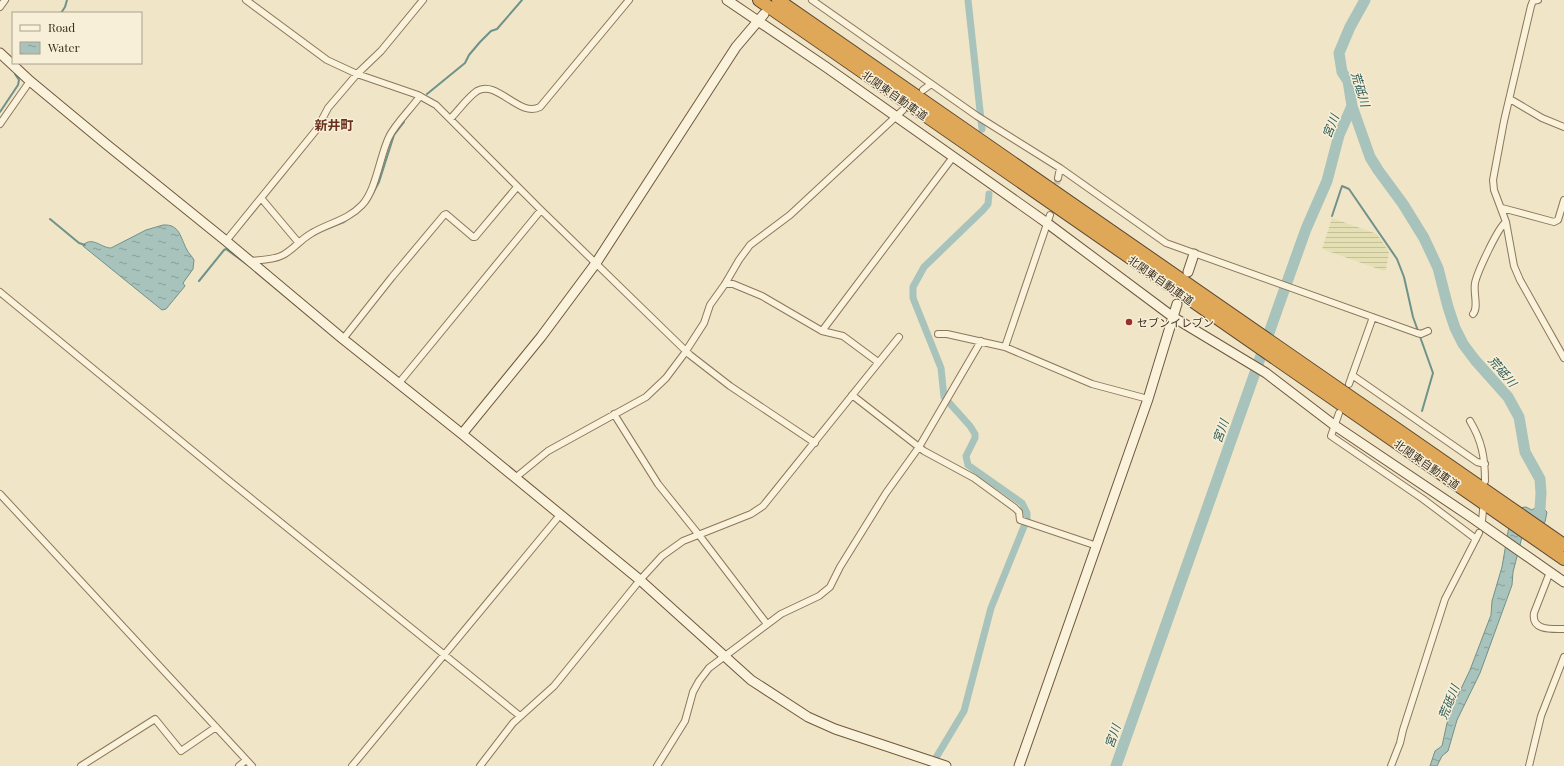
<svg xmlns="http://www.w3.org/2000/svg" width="1564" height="766" font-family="'Playfair Display','Noto Sans JP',serif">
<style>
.farmland{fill:url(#farmland-rules)}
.water{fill:url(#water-ripples);stroke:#6f928b}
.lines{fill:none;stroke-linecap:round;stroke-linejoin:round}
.stream{stroke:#6f928b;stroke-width:2}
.canal{stroke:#a8c3bc;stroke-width:7}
.river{stroke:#a8c3bc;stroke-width:11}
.street-tunnel{stroke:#ccc0a6;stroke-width:6;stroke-dasharray:6 3;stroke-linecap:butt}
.street-casing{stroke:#8c775c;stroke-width:8}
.secondary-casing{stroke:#6e583f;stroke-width:11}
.highway-casing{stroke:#5a4530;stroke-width:14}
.street{stroke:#faf2db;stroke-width:6}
.secondary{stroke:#faf2db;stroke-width:9}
.highway{stroke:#dfa858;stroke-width:12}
.poi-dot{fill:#9c2d2a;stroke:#f7efd7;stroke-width:1.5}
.labels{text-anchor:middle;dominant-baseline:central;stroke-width:3;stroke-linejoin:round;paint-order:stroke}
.street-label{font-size:11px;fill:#3c2e20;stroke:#f7efd7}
.poi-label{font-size:11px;fill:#3c2e20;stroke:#f7efd7;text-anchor:start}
.water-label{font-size:12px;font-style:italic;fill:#2f5c5b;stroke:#f7efd7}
.quarter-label{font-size:13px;font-weight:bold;fill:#6a301e;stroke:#f7efd7}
</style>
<defs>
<pattern id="farmland-rules" width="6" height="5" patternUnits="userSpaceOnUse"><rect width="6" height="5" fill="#e5dfb4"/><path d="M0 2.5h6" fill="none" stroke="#c5c09a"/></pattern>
<pattern id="water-ripples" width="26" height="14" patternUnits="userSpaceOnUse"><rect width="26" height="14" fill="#a8c3bc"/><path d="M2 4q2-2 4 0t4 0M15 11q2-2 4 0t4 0" fill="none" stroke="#8a9f98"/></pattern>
</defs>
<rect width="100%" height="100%" fill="#f0e5c7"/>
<path class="farmland" d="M1332 218 1377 234 1389 252 1386 270 1384 271 1322 249Z"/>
<path class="water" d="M163 225C180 224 180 237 187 250 189 254 192 256 194 260L193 269 183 283 185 286 166 309 162 310 83 246V245C93 236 101 248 111 248L146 230Z
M1539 505 1541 506 1547 512 1545 522 1522 537 1513 572 1512 585 1480 673 1457 720 1448 751 1442 756 1437 766H1430L1435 751 1442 746 1449 714 1470 670 1491 615 1492 601 1502 567 1509 526 1517 508 1526 507 1532 510Z"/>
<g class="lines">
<path class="stream" d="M61 13 65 7 67 0
M427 94 465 63 469 55 480 42 491 31 497 29 522 0
M0 112 18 85 19 80 15 74 16 72
M1327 181 1330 183
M372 195 379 182 394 135 404 122
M1332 216 1342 186 1349 189 1397 259 1404 277 1413 317 1433 373 1422 411
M50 219 79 243 85 245
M326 229 344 222 357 213
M199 281 224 250 226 249 248 265"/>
<path class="canal" d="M968 0 982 129
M931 766 964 711 991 608 1027 519V513L1022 503 968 465 966 456 975 438V434L970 426 944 397 941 368 913 298V287L924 267 983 210 988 204 989 194"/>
<path class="river" d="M1365 0 1350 27 1339 53 1342 72 1348 81 1352 106 1370 157 1378 170 1403 204 1424 238 1438 268 1448 307 1455 328 1463 344 1475 360 1508 397 1519 417 1525 452 1540 479 1541 493 1540 509 1538 514 1532 517
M1116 766 1281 299 1306 229 1327 181 1339 135 1352 106"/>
<path class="street-tunnel" d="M1055 193 1058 178"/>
<defs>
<path id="street" d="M246 0 327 60 357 74 418 95 436 105 541 210 690 355 730 386 815 443
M812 0 977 116 1060 168 1166 243 1417 333 1421 334 1428 331
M1538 0 1533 1 1531 6 1504 121 1493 180 1494 190 1506 222 1514 266 1520 280 1564 358
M0 7 5 0
M923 90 931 84
M1510 99 1542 118 1564 127
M451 118C459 110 467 98 477 91 497 79 519 118 540 107L629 0
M0 124 30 81
M1058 178 1060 168
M261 198 298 242
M1502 208 1554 222 1558 220 1564 200
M226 241 317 129 328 108 357 74 381 51 423 0
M250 261C260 260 274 260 283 255 294 249 301 239 312 233 329 223 348 220 362 205 376 191 380 155 389 137 395 124 411 109 420 96
M725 284H733L762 296 822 331 843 336 878 362
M0 292 227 479 520 716
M1473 314C1479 307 1473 293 1475 283 1477 273 1498 227 1506 222
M822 331 953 157
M938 334H947L1005 347 1092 384 1148 399
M343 339 392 277 444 215 446 214 473 237H475L517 187
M1005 347 1050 215
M1352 375 1477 462 1485 464
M399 383 541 210
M1349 384 1373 317
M852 395 924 451 974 478 1015 508 1019 512 1020 520 1097 546
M1339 413 1331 436 1423 499 1476 539
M614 414 658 484 699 535 767 624
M1470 421C1482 441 1485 458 1485 481
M515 478 548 451 646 397 666 378 684 354 704 323 710 305 725 284 739 260 750 245 790 215 903 110
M0 494 252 766
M1482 521 1483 510
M1550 572 1534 613C1531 631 1552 629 1564 629
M81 766 155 719 181 751 216 727
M239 766 246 760
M352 766 560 515
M480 766 513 723 554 686 640 580 662 556 683 541 751 514 763 506 899 337
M657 766 685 721 693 692 699 681 709 668 781 614 819 596 830 587 840 567 886 493 919 447 981 341
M1391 766 1400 743 1403 730 1445 599 1479 533
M1529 766 1541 716 1564 657"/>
<path id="secondary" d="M727 0 826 67 1047 223 1173 317 1266 373 1334 425 1471 517 1564 582
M0 53 30 81 106 144 226 241 343 339 462 434 640 580 751 680 808 717 835 729 946 766
M1188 272 1194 254
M462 434 541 337 596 263 736 47 764 14
M1019 766 1148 399 1177 304"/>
<path id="highway" d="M759 0 1564 559
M778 0 1564 545"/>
</defs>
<use href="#street" class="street-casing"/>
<use href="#secondary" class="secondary-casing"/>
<use href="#highway" class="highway-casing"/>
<use href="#street" class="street"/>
<use href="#secondary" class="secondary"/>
<use href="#highway" class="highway"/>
</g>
<circle class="poi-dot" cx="1129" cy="322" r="4"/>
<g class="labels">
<g class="street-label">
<text transform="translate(895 95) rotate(35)">北関東自動車道</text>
<text transform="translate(1161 280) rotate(35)">北関東自動車道</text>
<text transform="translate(1427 464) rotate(35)">北関東自動車道</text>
</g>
<g class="poi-label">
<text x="1137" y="322">セブンイレブン</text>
</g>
<g class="water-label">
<text transform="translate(1361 89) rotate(73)">荒砥川</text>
<text transform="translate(1330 126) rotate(-69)">宮川</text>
<text transform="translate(1503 371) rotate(50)">荒砥川</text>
<text transform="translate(1220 431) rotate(-71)">宮川</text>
<text transform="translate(1448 702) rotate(-68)">荒砥川</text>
<text transform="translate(1112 736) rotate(-71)">宮川</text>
</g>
<g class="quarter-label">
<text x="334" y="124">新井町</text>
</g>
</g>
<rect x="12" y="12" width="130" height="52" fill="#f7efd7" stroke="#aca28e"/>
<rect x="20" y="25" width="20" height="6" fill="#faf2db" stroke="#aca28e"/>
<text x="48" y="32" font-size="12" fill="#3c2e20">Road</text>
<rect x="20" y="42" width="20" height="12" fill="url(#water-ripples)" stroke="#aca28e"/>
<text x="48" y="52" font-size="12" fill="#3c2e20">Water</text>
</svg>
